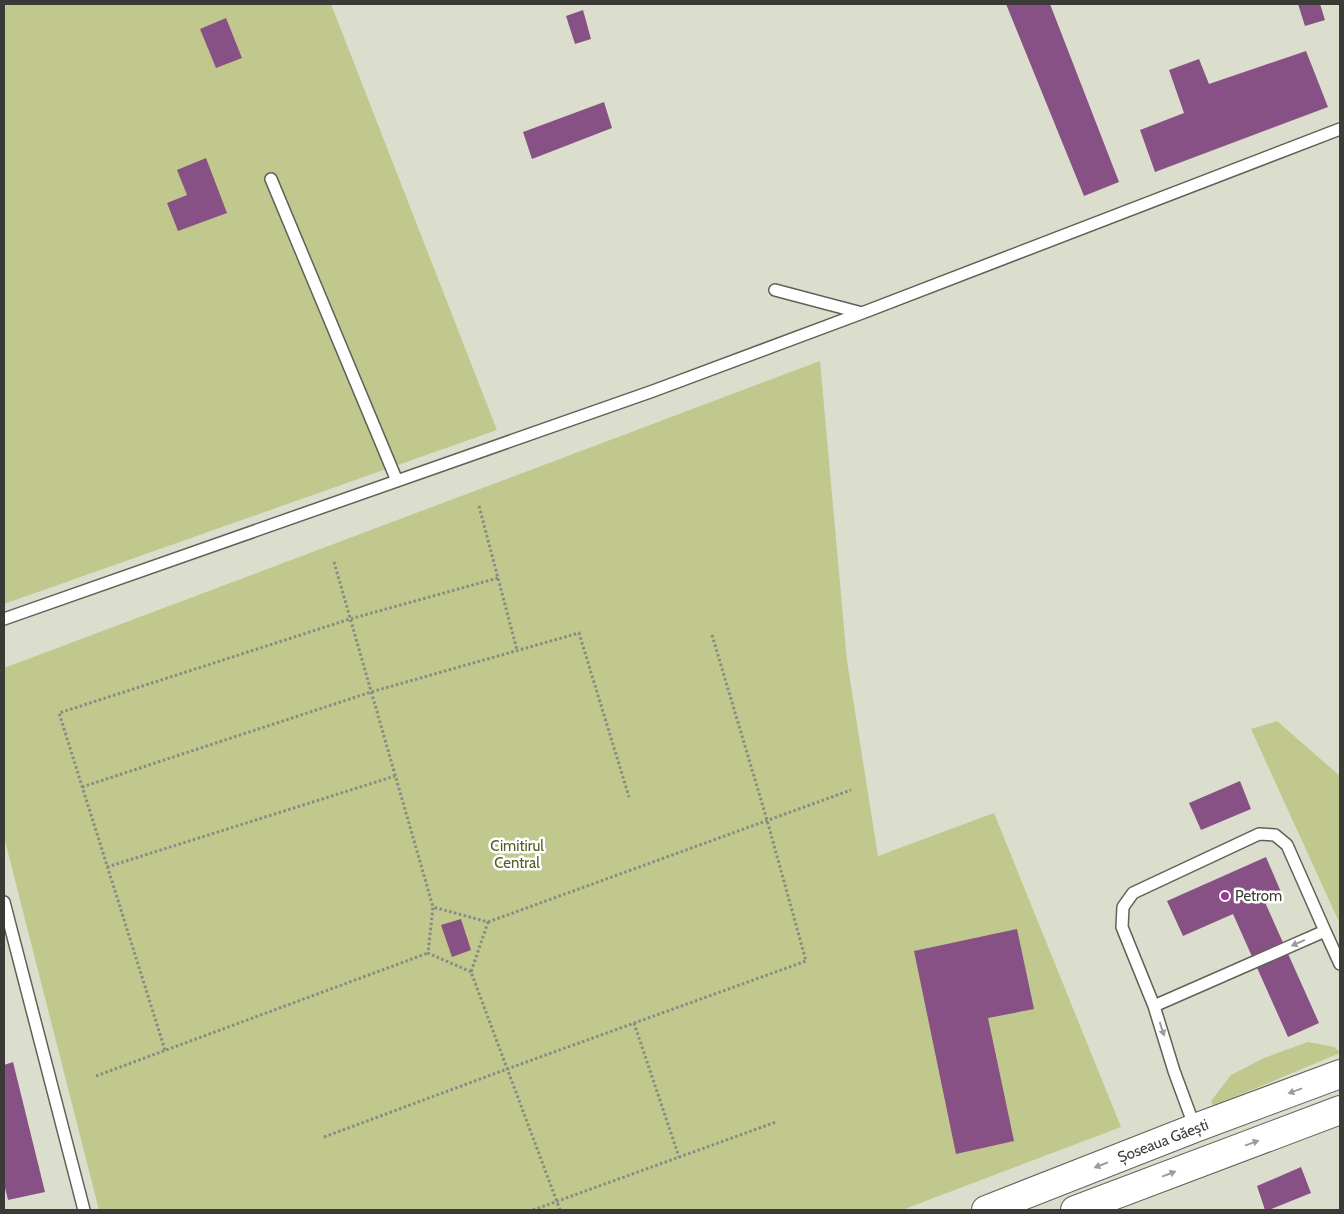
<svg xmlns="http://www.w3.org/2000/svg" width="1344" height="1214" font-family="Cabin,sans-serif">
<style>
.built{fill:#dcdecd}
.green{fill:#c1c88d}
.building{fill:#875186}
.lines{fill:none;stroke-linecap:round;stroke-linejoin:round}
.service-casing{stroke:#606159;stroke-width:14}
.secondary-casing{stroke:#606159;stroke-width:30}
.path{stroke:#898a84;stroke-width:3;stroke-dasharray:2.5 2.5;stroke-linecap:butt}
.service{stroke:#fff;stroke-width:11}
.secondary{stroke:#fff;stroke-width:28}
.oneway{fill:#9c9c9b}
.poi-dot{fill:#9b369b;stroke:#fff;stroke-width:2}
.labels{text-anchor:middle;dominant-baseline:central;stroke-width:5;stroke-linejoin:round;paint-order:stroke}
.park-label{font-size:15px;fill:#565b21;stroke:#fff}
.poi-label{font-size:15px;fill:#3a3a37;stroke:#fff;text-anchor:start}
.street-label{font-size:15px;fill:#3a3a37;stroke:#fff}
</style>
<rect width="100%" height="100%" fill="#e7e9df"/>
<path class="built" d="M4 4H1340V1210H4Z"/>
<path class="green" d="M4 4H331L497 430 4 604Z
M820 361 847 661 878 856 994 813 1121 1127 902 1210H99L4 837V668Z
M1277 721 1340 776V924L1251 729Z
M1308 1042 1335 1047 1340 1053 1213 1106 1211 1101 1231 1075 1264 1058Z"/>
<path class="building" d="M1006 4H1050L1119 182 1084 196Z
M1298 4H1320L1325 20 1305 26Z
M583 10 591 39 575 44 566 16Z
M226 18 242 58 216 68 200 29Z
M1306 51 1328 107 1155 172 1140 130 1184 113 1169 70 1199 59 1209 84Z
M604 102 612 128 532 159 523 132Z
M206 158 227 213 178 231 167 203 187 195 177 170Z
M1240 781 1251 809 1201 830 1189 803Z
M1266 857 1281 892 1264 900 1319 1023 1288 1037 1233 914 1183 936 1167 901Z
M461 919 471 950 452 957 441 925Z
M1017 929 1034 1009 988 1018 1014 1141 956 1154 914 951Z
M13 1062 45 1192 8 1200 4 1184V1065Z
M1301 1167 1311 1193 1269 1210H1265L1257 1186Z"/>
<g class="lines">
<defs>
<path id="service" d="M271 179 397 481
M775 290 862 313 1340 129
M4 619 653 391 862 313
M4 902 84 1210
M1154 1006 1122 927 1123 907 1133 893 1259 834 1275 835 1287 845 1325 931
M1195 1128 1174 1071 1154 1006 1325 931 1340 964"/>
<path id="secondary" d="M986 1210 1195 1128 1340 1074
M1075 1210 1340 1110"/>
</defs>
<use href="#service" class="service-casing"/>
<use href="#secondary" class="secondary-casing"/>
<path class="path" d="M479 506 517 650
M334 562 433 907
M82 787 371 692 579 633 629 797
M107 867 395 776
M488 922 851 790
M471 972 428 953 433 907 488 922 471 972 560 1210
M634 1023 679 1157
M165 1050 59 713 350 619 498 578
M96 1076 428 953
M324 1137 507 1069 806 961 767 820 712 635
M533 1210 776 1122"/>
<use href="#service" class="service"/>
<use href="#secondary" class="secondary"/>
</g>
<defs><path id="oneway-solid" d="M-6-.8H1V-3.2L6.5 0L1 3.2V.8H-6Z" transform="scale(1.25)"/></defs>
<g class="oneway">
<use href="#oneway-solid" transform="translate(1298 943) rotate(156)"/>
<use href="#oneway-solid" transform="translate(1162 1029) rotate(72)"/>
<use href="#oneway-solid" transform="translate(1295 1091) rotate(160)"/>
<use href="#oneway-solid" transform="translate(1252 1143) rotate(-20)"/>
<use href="#oneway-solid" transform="translate(1101 1165) rotate(159)"/>
<use href="#oneway-solid" transform="translate(1169 1174) rotate(-21)"/>
</g>
<circle class="poi-dot" cx="1225" cy="896" r="5"/>
<g class="labels">
<g class="park-label">
<text x="517" y="846">Cimitirul<tspan x="517" dy="17">Central</tspan></text>
</g>
<g class="poi-label">
<text x="1235" y="896">Petrom</text>
</g>
<g class="street-label">
<text transform="translate(1163 1141) rotate(-21)">Șoseaua Găești</text>
</g>
</g>
<rect width="1344" height="1214" fill="none" stroke="#3a3a37" stroke-width="10"/>
</svg>
